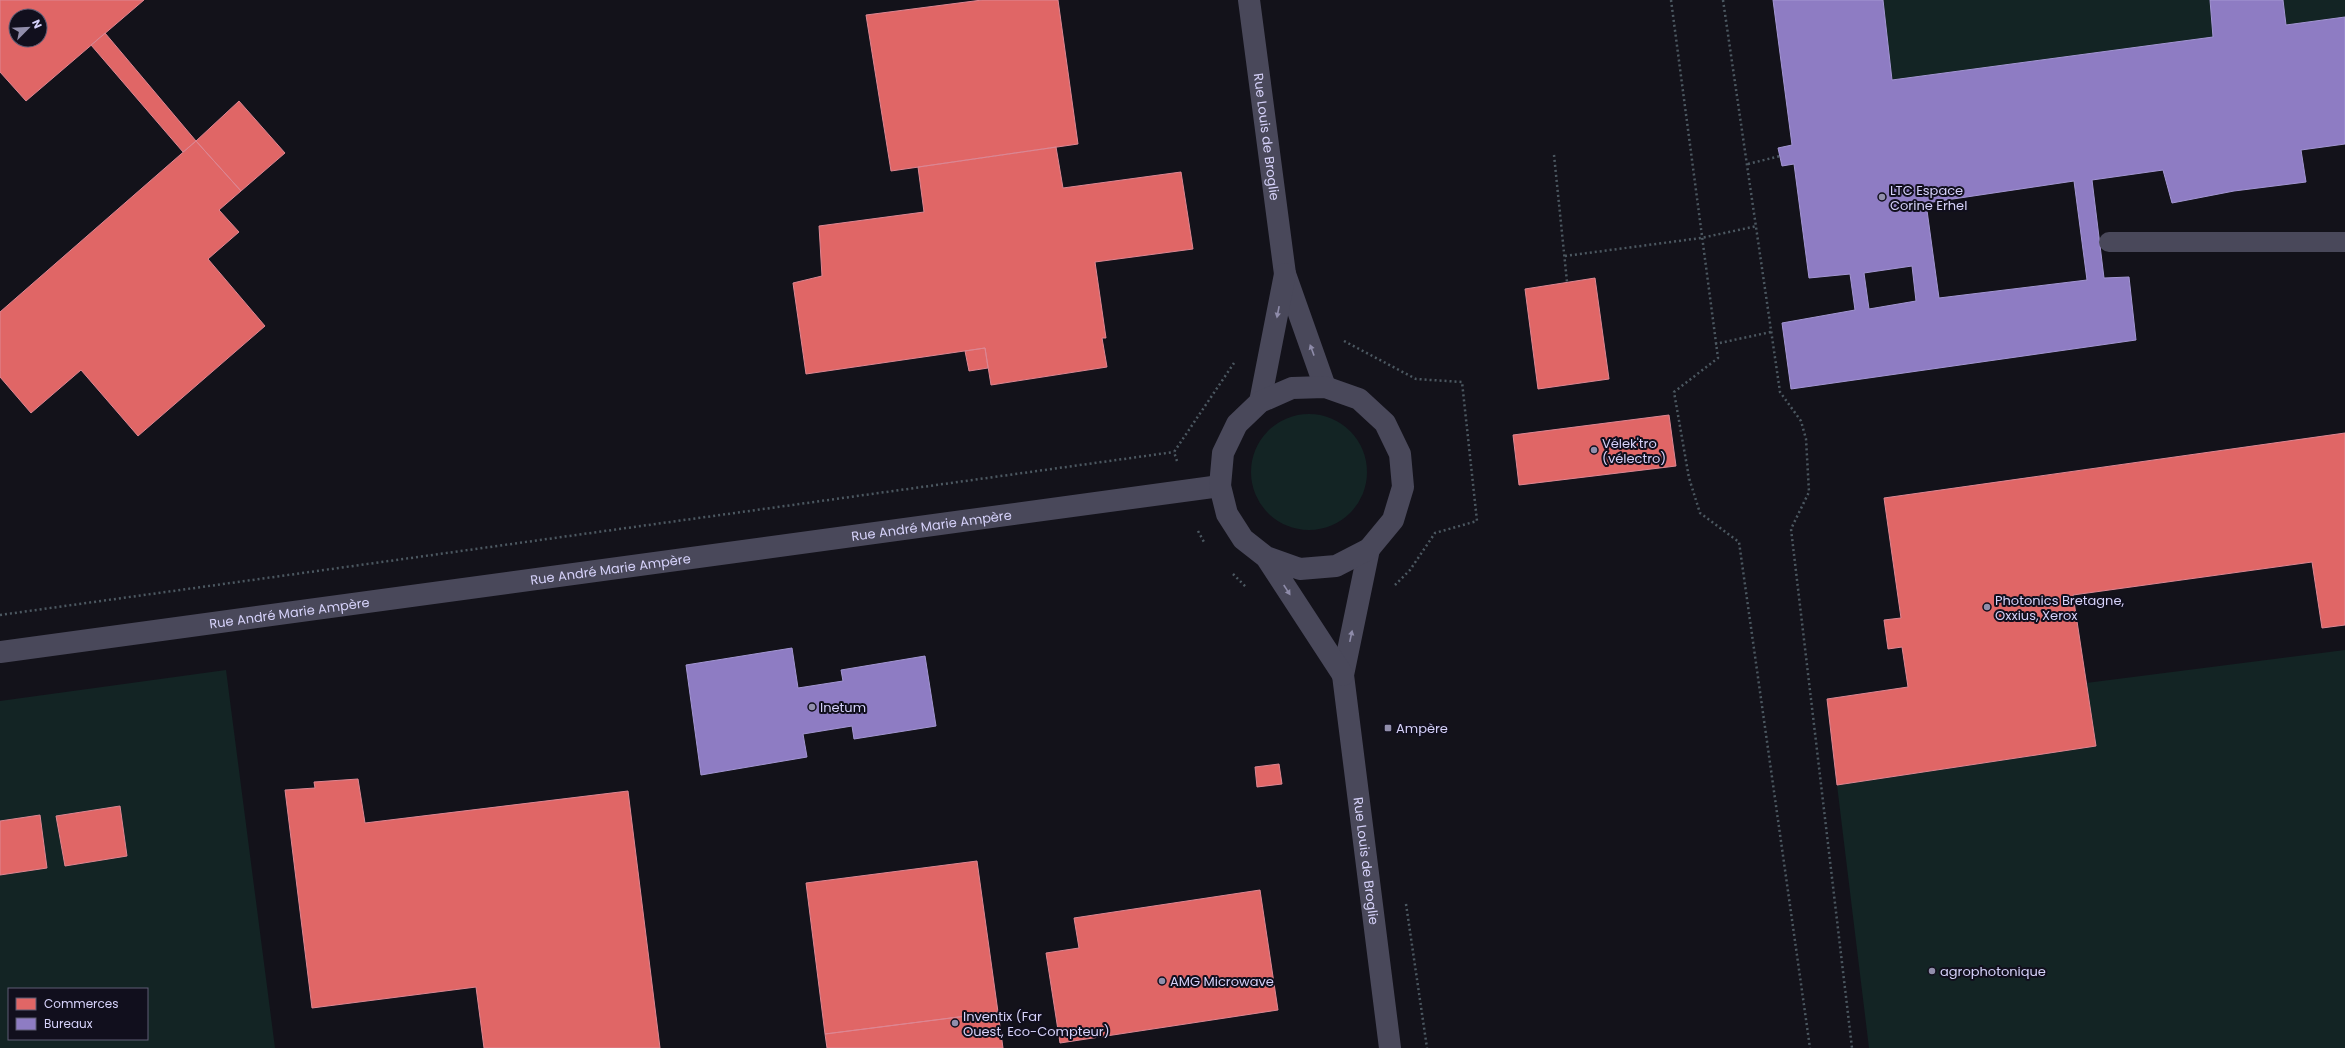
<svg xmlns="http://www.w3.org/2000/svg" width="2345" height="1048" font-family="Poppins,sans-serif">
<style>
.green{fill:#132424;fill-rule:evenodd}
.shops{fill:#e06666;stroke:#dd8692;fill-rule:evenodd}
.offices{fill:#8e7cc3;stroke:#a396d3;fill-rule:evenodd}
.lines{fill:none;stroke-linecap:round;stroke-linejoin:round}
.path{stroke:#4c5861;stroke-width:2.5;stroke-dasharray:2 3;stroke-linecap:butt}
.service{stroke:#49485a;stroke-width:20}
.minor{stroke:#49485a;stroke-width:22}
.tertiary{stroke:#49485a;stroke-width:22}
.oneway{fill:#8f8caa}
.poi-dot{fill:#918eab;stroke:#110f1d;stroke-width:1.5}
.labels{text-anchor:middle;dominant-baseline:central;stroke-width:4;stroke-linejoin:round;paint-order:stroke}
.street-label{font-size:13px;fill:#d5d1f9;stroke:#110f1d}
.poi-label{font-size:13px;fill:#d5d1f9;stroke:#110f1d;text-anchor:start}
</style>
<rect width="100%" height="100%" fill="#13121a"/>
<path class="green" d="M1883 0H2210L2213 37 1892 80Z
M2283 0H2345V17L2286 25Z
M1251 472a58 58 0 1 1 116 0a58 58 0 1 1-116 0Z
M2345 650V1048H1869L1837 785 2096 746 2086 683Z
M226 670 275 1048H0V701ZM9 989H147V1039H9Z"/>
<path class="shops" d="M0 0H144L26 101 0 72ZM16 16H40V40H16Z
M982 0H1058L1078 144 891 171 866 15Z
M105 33 196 141 183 152 91 45Z
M239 101 285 153 241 191 196 141Z
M196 141 241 191 219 210 239 232 208 259 265 326 138 436 81 370 31 413 0 377V312Z
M1056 147 1063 188 1181 172 1193 249 1095 262 1106 338H1102L1107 367 991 385 985 348 806 374 793 283 822 276 819 226 924 212 918 167Z
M1595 278 1609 379 1538 389 1525 289Z
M985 348 988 368 969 371 965 351Z
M1669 415 1676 466 1519 485 1513 435Z
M2345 433V625L2322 628 2312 562 2073 595 2096 746 1837 785 1827 699 1908 687 1902 647 1888 649 1884 620 1901 618 1884 498Z
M1279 764 1282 784 1257 787 1255 767Z
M358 779 365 823 628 791 660 1048H484L476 987 312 1008 285 790 315 788 314 782Z
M120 806 127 856 65 866 56 816Z
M40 815 47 868 0 875V821Z
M977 861 998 1012 825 1034 806 883Z
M1260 890 1278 1010 1060 1043 1046 953 1079 948 1074 918Z
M998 1012 1003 1048H827L825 1034Z"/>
<path class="offices" d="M1773 0H1883L1892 80 2213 37 2210 0H2283L2286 25 2345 17V144L2301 150 2306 182 2234 191 2172 203 2163 170 2092 180 2104 278 2129 277 2136 340 1791 389 1782 323 1855 310 1850 274 1809 278 1794 164 1782 166 1778 148 1792 145ZM2074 181 2087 280 1939 298 1926 203ZM1912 266 1916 301 1869 309 1864 273Z
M792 648 798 688 843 681 841 670 925 656 936 726 854 739 852 726 803 734 807 757 701 775 686 665Z"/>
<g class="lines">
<path class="path" d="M1671 0 1718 358 1674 392 1689 478 1700 513 1739 542 1810 1048
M1723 0 1780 392 1801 421 1806 439 1809 492 1791 529 1852 1048
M1554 155 1567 282
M1748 164 1780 156
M1565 256 1701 238 1757 226
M1344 341 1416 379 1462 382 1477 521 1435 533 1410 570 1395 585
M1715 344 1771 332
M1177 461 1174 452 1234 363
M1198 531 1204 542
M1233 574 1246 587
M0 615 1174 452
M1406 904 1427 1048"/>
<path class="service" d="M2109 242H2345"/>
<path class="minor" id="s1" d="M0 652 1220 486"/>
<g class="tertiary">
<path id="s2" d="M1249 0 1285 274 1325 387"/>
<path d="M1260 402 1285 274"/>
<path id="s3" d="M1369 549 1343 675 1390 1048"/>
<path d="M1266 557 1300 569 1336 566 1369 549 1393 520 1403 487 1400 454 1385 423 1359 399 1325 387 1292 388 1260 402 1237 424 1223 453 1220 486 1227 514 1243 539 1266 557 1343 675"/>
</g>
</g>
<defs><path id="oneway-solid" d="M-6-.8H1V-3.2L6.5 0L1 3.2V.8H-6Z"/></defs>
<g class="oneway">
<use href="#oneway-solid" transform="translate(1278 312) rotate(101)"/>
<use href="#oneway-solid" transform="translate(1312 350) rotate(-110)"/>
<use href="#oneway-solid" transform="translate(1287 590) rotate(57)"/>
<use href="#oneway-solid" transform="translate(1351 636) rotate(-78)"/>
</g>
<g class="poi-dot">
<circle cx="1882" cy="197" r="4"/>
<circle cx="1594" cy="450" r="4"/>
<circle cx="1987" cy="607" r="4"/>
<circle cx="812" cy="707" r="4"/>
<rect x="1384" y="724" width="8" height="8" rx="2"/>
<circle cx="1932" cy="971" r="4"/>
<circle cx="1162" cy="981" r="4"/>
<circle cx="955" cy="1023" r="4"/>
</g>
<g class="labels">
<g class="street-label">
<text stroke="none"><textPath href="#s2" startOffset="138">Rue Louis de Broglie</textPath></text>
<text stroke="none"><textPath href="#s1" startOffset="940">Rue André Marie Ampère</textPath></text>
<text stroke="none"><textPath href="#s1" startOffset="616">Rue André Marie Ampère</textPath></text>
<text stroke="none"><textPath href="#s1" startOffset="292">Rue André Marie Ampère</textPath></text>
<text stroke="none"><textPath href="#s3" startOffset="316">Rue Louis de Broglie</textPath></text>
</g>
<g class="poi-label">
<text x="1890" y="190">LTC Espace<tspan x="1890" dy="15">Corine Erhel</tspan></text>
<text x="1602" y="443">Vélek'tro<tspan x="1602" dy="15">(vélectro)</tspan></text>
<text x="1995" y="600">Photonics Bretagne,<tspan x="1995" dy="15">Oxxius, Xerox</tspan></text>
<text x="820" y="707">Inetum</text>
<text x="1396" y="728">Ampère</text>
<text x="1940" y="971">agrophotonique</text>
<text x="1170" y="981">AMG Microwave</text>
<text x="963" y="1016">Inventix (Far<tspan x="963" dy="15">Ouest, Eco-Compteur)</tspan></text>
</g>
</g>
<rect x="8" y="988" width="140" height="52" fill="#110f1d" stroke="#5f5d75"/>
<rect x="16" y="998" width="20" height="12" fill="#e06666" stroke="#5f5d75"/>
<text x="44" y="1008" font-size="12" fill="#d5d1f9">Commerces</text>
<rect x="16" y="1018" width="20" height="12" fill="#8e7cc3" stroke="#5f5d75"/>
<text x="44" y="1028" font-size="12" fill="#d5d1f9">Bureaux</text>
<g transform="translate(28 28) rotate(66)"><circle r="19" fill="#110f1d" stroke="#5f5d75"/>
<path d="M0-3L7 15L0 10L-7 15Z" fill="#918eab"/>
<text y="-6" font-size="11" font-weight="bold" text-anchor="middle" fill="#d5d1f9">N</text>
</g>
</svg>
